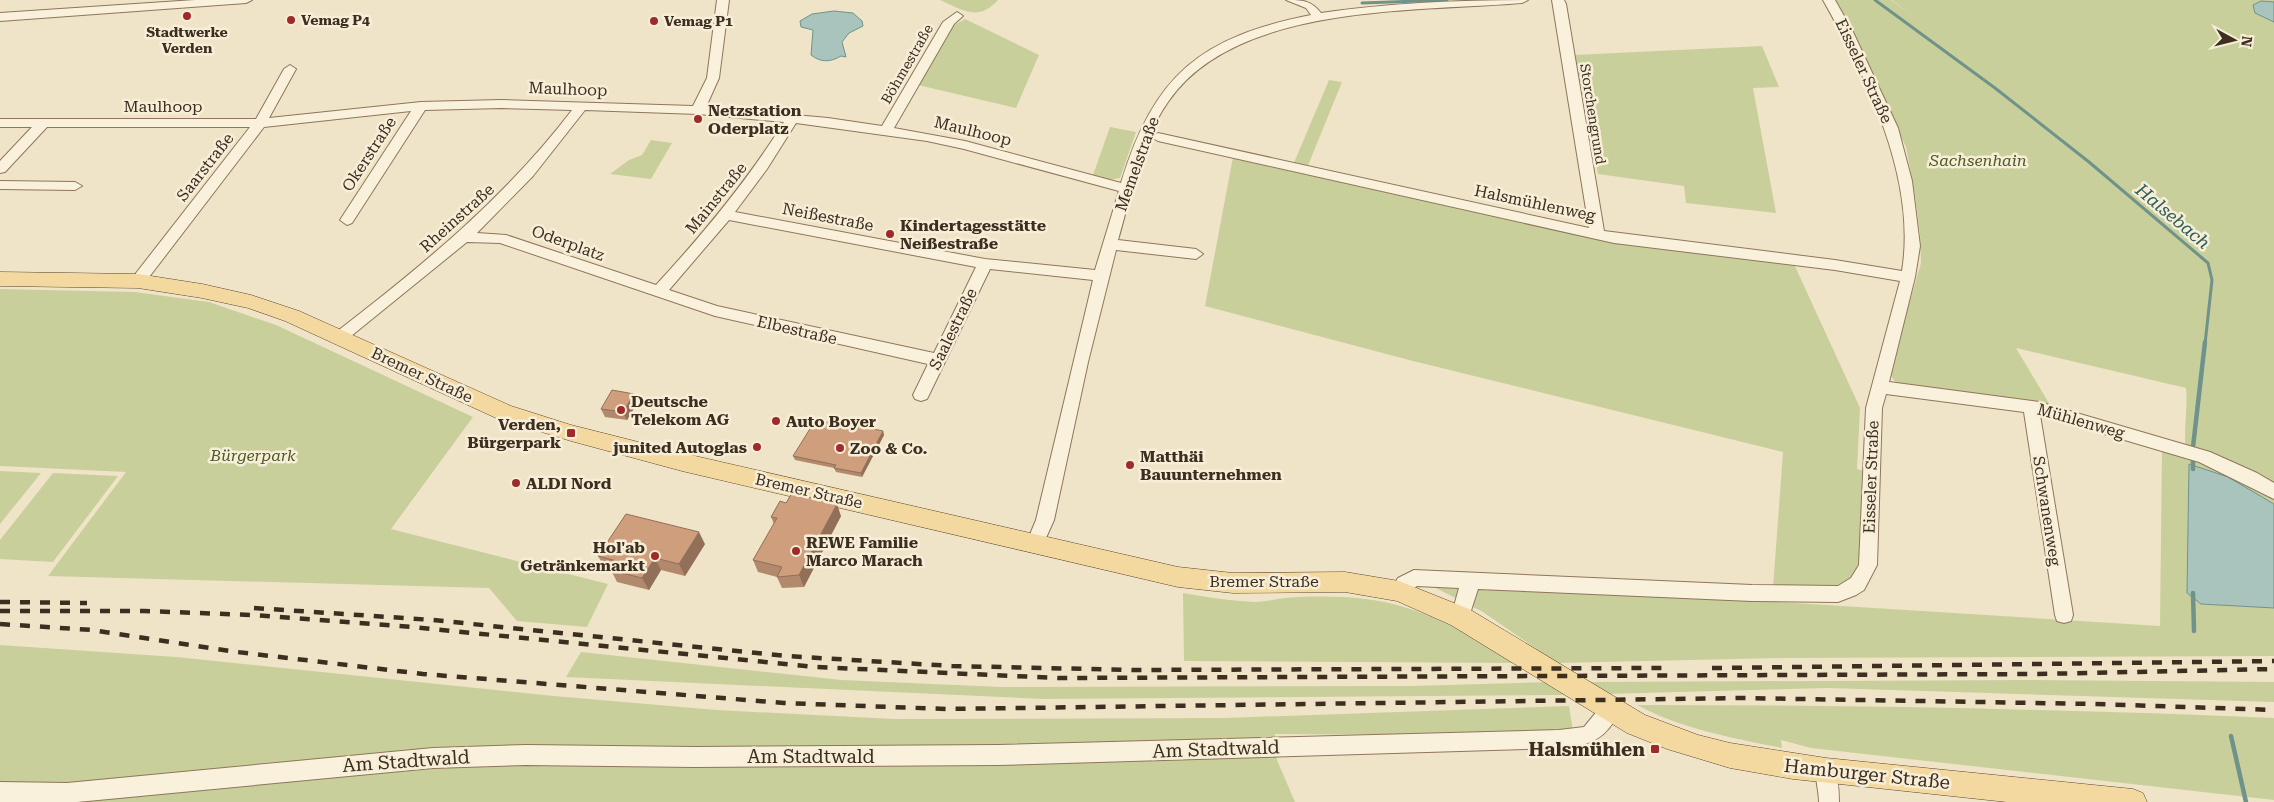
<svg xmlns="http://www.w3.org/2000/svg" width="2274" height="802" font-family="'Roboto Serif',serif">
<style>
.green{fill:#c9cf9b}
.water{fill:#a9c4bc;stroke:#6f938a}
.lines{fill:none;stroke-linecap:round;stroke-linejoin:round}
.stream-far1{stroke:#6f938a;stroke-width:3}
.stream{stroke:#6f938a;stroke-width:4.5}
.minor-casing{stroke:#8d765c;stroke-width:2}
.major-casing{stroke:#5b4430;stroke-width:1}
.minor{fill:#faf1dc;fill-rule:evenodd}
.major{fill:#f3d9a0;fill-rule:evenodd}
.rail{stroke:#3d2e20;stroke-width:4.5;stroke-dasharray:10 10;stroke-linecap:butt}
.wall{fill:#b2896c}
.shaded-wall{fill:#916f58}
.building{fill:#cf9f7d;stroke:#916f58}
.poi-dot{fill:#9e2a2b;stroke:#f7eed8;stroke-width:2}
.labels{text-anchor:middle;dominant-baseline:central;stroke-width:5;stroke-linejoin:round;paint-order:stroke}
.far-poi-label{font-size:14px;font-weight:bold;fill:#3d2e20;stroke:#f7eed8;text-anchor:start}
.far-street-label{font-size:14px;fill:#3d2e20;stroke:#f7eed8}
.street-label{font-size:16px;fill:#3d2e20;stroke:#f7eed8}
.poi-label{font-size:16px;font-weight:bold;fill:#3d2e20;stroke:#f7eed8;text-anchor:start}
.park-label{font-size:16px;font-style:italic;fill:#4d5a26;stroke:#f7eed8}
.water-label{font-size:18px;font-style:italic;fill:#2f5d5a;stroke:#f7eed8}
.near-street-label{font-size:19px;fill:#3d2e20;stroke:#f7eed8}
.near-poi-label{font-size:19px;font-weight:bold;fill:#3d2e20;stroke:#f7eed8;text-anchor:end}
</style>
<rect width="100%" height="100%" fill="#f0e4c8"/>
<path class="green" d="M940 0H998C978 22 963 10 940 0Z
M1835 0H1891L1910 14 1892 0H2274V504L2228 477 2189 465 2187 593 2201 604 2274 608V656L1784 658 1557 663 1483 612 1428 584 1617 592 2160 626 2162 449 2186 453C2183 431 2188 410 2186 388L2016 348 2050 405 1896 383 1889 373 1921 263 1920 234 1915 196 1906 147Z
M965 19 1039 55 1016 108 918 85 948 29Z
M1762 46 1779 87 1753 88 1776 213 1686 203 1684 186 1598 174 1574 55Z
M1329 80 1342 82 1307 168 1293 165Z
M1110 127 1136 132 1120 178 1110 180 1093 175Z
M651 140 672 143 651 179 610 174 629 160 642 155Z
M1233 157 1617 242 1794 264 1860 408 1857 469 1864 471 1861 563 1852 578 1832 588H1773L1783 452 1413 361 1205 306Z
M0 289 135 292 209 302 276 325 473 417 391 529 608 584 587 627 517 621 489 588 48 576 126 472 0 466Z
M0 471 41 473 0 524Z
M53 473 118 476 53 562 0 559V540Z
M1183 593C1207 597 1231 601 1255 602 1265 602 1275 599 1285 598 1311 596 1339 596 1365 599 1416 604 1473 634 1514 663L1184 661Z
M0 645 176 657 554 696 717 710 894 719 1225 718 1569 706 1573 731 1524 736 1275 734 1277 760 1295 802H0Z
M581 652 842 680 1001 687 1412 686 1548 682 1567 695 1043 699 566 677Z
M2025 680 2274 682V702L1828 688 1605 694 1588 682Z
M1637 705C1849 705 2061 709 2274 718V800L1811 748 1781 740 1782 748C1732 738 1682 729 1637 705Z"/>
<path class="water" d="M2261 1 2274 2V22L2255 13 2253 5Z
M834 11 853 13 862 21 863 26 849 33 842 42 846 57 841 56C831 62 821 63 811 55L813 30 801 27 800 21 812 14Z
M2189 464 2228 477 2274 504V608L2201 604 2187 593Z"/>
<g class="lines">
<path class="stream-far1" d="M1875 0 1995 88 2089 162 2208 263 2212 280 2205 344
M1362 3 1447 0"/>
<path class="stream" d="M2193 469V447L2205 342
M2193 593 2194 631
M2231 736 2246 802"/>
<defs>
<path id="minor" d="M195 0H252L246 3 0 21V13Z
M717 0H729L719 78 706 107 828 118 882 126 943 22 957 12 963 16 954 24 894 128 965 141 1121 183C1154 75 1200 37 1311 15L1306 8 1286 0C1302 0 1311 0 1321 13 1389 3 1459 0 1528 0L1522 3C1416 12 1235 3 1168 102 1141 140 1131 196 1118 240L1196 249 1203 254 1196 259 1116 250 1088 362 1054 520 1041 549 1035 551 1029 549 1026 544 1036 520 1093 280 990 269 929 395 927 399 921 401 915 399 913 395 928 364 715 316 500 243 467 242 345 341H335L332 337 335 333C422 266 505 198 572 110L501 108 425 110 352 223 347 225 340 220 411 111 264 127 143 285H133L131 281 133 277 250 127H47L5 172 0 173V161L32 127H0V119H256L284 69 290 65 296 69 269 118 421 102 501 100 693 106 707 78ZM585 110 698 114 784 122C747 181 703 234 656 285L506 235 477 233 533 176ZM796 123 927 141 964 149 1119 191 1095 270 985 259 735 212 767 169ZM729 220 976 267 934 353 717 306 669 290Z
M1552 0H1564L1566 4 1604 231 1835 260 1902 271C1917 179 1867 78 1823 0H1835L1853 32 1898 128 1912 181 1920 246 1915 277 1889 382 2039 402 2210 452 2257 473 2274 483V499L2199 462 2040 415 2073 615 2071 621 2064 623 2057 621 2055 615 2024 412 1886 394 1882 408 1877 565 1864 590 1856 595 1838 602 1752 601 1478 589 1467 623 1460 625 1453 623 1451 617 1459 588 1417 586C1407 592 1405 601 1392 597L1390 591 1398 578 1414 570 1752 585 1838 586 1851 578 1859 565 1866 408 1900 281 1835 270 1614 243 1158 141 1151 137 1158 133 1589 228Z
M0 181 75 182 82 186 75 190 0 189Z
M1610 701 1617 704 1620 710C1606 740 1590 746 1559 748L999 765 695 767 526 765 433 768 77 802H0V782L67 783 433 748 526 745 695 747 999 745 1559 730 1584 727 1603 704Z
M1825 760 1832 763C1838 776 1839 788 1839 802H1819C1819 789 1813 774 1818 763Z"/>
<path id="major" d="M0 272 138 274 202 284 251 295 299 311 511 406 571 425 682 453 1178 567 1233 573 1345 572 1399 581 1469 609 1645 715 1698 735 1730 743 1826 758 2133 789 2143 793 2147 802H2007L1793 779 1730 768 1667 749 1627 733 1451 625 1397 601 1345 592 1233 593 1178 587 682 471 571 441 496 418 285 321 248 308 202 298 138 288 0 286Z"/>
</defs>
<use href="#minor" class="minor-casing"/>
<use href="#major" class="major-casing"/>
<use href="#minor" class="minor"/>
<use href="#major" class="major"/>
<path class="rail" d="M0 602 87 603
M254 608 433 620 786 656 952 666 1135 670 1664 668
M0 611H144L252 615 412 627 816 667 1058 678 2038 674 2274 669
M0 624 92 630 237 652 423 674 784 703 946 709 1743 698 2096 704 2274 710
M1712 668 2274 661"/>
</g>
<path class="wall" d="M634 394 638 402 627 420 605 417 601 409Z
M883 431 884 435 862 477 836 472 834 468 795 460 793 456Z
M841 516 804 587 782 588 777 577 758 572 753 560 774 524 771 517Z
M705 544 685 576 661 570 649 590 617 582 611 570 605 568 598 556Z"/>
<path class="shaded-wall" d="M634 394 638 402 627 420 623 412Z
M883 431 884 435 862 477 861 473Z
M837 504 841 516 804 587 799 575Z
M699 532 705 544 685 576 679 564Z
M655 558 661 570 649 590 642 578Z"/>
<path class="building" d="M612 390 634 394 623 412 601 409Z
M835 421 883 431 861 473 834 468 836 465 793 456 813 424Z
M792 493 837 504 799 575 777 577 782 567 753 560 777 518 771 517 780 501 786 503Z
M626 514 699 532 679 564 655 558 642 578 610 570 617 561 598 556Z"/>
<g class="poi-dot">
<circle cx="187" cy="16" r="5"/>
<circle cx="291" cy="20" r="5"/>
<circle cx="654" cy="21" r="5"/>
<circle cx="698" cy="119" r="5"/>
<circle cx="890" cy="234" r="5"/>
<circle cx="621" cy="410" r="5"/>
<circle cx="776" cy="421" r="5"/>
<rect x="566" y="428" width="10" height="10" rx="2.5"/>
<circle cx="757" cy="447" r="5"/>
<circle cx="840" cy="448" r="5"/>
<circle cx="1130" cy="465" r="5"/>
<circle cx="516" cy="483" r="5"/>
<circle cx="796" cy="551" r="5"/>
<circle cx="655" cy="556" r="5"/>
<rect x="1650" y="744" width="10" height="10" rx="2.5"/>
</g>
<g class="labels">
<g class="far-poi-label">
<text x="301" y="20">Vemag P4</text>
<text x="664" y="21">Vemag P1</text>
<text x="187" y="32" text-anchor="middle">Stadtwerke<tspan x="187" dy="16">Verden</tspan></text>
</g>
<g class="far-street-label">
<text transform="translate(907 64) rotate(-60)">Böhmestraße</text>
<text transform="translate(1593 114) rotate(81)">Storchengrund</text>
</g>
<g class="street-label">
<text transform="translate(1864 71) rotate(65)">Eisseler Straße</text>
<text transform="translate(568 89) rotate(2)">Maulhoop</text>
<text x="163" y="106">Maulhoop</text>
<text transform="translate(973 131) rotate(14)">Maulhoop</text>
<text transform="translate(369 154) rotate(-57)">Okerstraße</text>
<text transform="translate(1137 164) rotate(-70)">Memelstraße</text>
<text transform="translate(205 167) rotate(-52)">Saarstraße</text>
<text transform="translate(716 198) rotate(-51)">Mainstraße</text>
<text transform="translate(1535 203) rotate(12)">Halsmühlenweg</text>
<text transform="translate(828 217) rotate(11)">Neißestraße</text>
<text transform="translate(457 218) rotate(-42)">Rheinstraße</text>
<text transform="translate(568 243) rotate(20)">Oderplatz</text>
<text transform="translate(953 329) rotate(-64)">Saalestraße</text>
<text transform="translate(797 330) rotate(13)">Elbestraße</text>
<text transform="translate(422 375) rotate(25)">Bremer Straße</text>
<text transform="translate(2081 421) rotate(16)">Mühlenweg</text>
<text transform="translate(1871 477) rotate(-88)">Eisseler Straße</text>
<text transform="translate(809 491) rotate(13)">Bremer Straße</text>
<text transform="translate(2047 511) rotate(81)">Schwanenweg</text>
<text x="1264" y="581">Bremer Straße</text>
</g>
<g class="poi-label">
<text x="708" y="110">Netzstation<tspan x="708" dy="18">Oderplatz</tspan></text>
<text x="900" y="225">Kindertagesstätte<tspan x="900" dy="18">Neißestraße</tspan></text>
<text x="631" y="401">Deutsche<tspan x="631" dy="18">Telekom AG</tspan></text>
<text x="786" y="421">Auto Boyer</text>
<text x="561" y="424" text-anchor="end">Verden,<tspan x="561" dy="18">Bürgerpark</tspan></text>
<text x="747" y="447" text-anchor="end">junited Autoglas</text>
<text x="850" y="448">Zoo &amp; Co.</text>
<text x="1140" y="456">Matthäi<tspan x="1140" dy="18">Bauunternehmen</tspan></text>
<text x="526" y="483">ALDI Nord</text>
<text x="806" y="542">REWE Familie<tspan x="806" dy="18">Marco Marach</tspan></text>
<text x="645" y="547" text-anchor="end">Hol'ab<tspan x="645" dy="18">Getränkemarkt</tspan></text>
</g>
<g class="park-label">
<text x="1978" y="160">Sachsenhain</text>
<text x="253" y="455">Bürgerpark</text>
</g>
<g class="water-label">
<text transform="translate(2173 216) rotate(40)">Halsebach</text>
</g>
<g class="near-street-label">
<text transform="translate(1216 749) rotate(-2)">Am Stadtwald</text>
<text x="811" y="756">Am Stadtwald</text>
<text transform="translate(406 761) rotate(-4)">Am Stadtwald</text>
<text transform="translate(1867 774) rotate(6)">Hamburger Straße</text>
</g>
<g class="near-poi-label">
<text x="1645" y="749">Halsmühlen</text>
</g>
</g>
<g transform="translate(2234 40) rotate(97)" stroke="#f7eed8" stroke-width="4" paint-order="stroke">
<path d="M0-4L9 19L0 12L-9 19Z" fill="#3d2e20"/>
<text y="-8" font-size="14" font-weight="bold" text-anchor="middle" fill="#3d2e20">N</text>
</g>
</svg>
